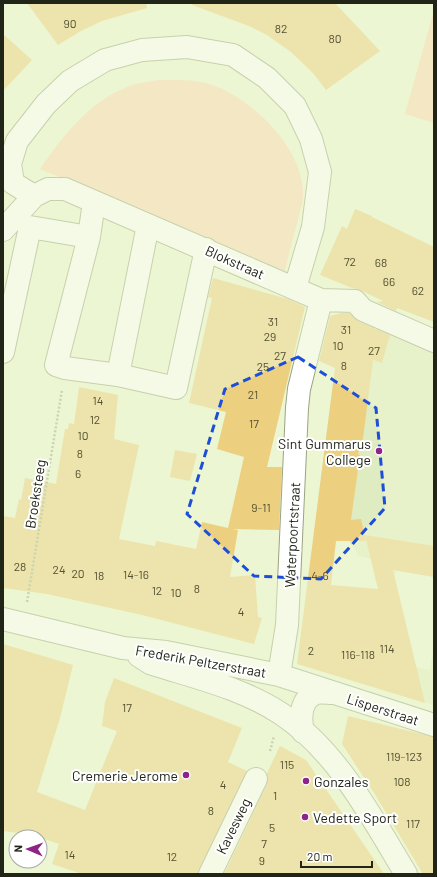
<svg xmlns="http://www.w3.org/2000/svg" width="437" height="877" font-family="Barlow,sans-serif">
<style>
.built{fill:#dfebc0}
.green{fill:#fdd4b4}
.building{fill:#eccf7f}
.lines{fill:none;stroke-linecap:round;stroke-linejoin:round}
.minor-casing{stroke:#9aa382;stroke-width:24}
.path{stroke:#a2a98e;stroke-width:2.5;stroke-dasharray:2 2;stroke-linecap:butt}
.minor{stroke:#fff;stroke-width:22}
.marked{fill:none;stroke:#1d4ed8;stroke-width:3;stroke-dasharray:8 5;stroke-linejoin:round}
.poi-dot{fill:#8e2488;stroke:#fff;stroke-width:1.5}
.labels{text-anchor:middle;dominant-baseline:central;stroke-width:4;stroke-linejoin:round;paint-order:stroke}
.number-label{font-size:12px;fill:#545032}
.street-label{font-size:14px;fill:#212518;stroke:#fff}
.poi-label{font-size:14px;fill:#212518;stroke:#fff;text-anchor:end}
</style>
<rect width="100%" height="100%" fill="#ecf6d2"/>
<path class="built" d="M390 334 434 352V577L397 571 387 584 376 583 371 559 359 556 349 541 313 540 335 368 362 357 382 363Z
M434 645V705L391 692 400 664 430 670Z"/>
<path class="green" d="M434 10V123L405 114Z
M160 80C178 80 198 79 215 86 255 101 305 151 303 196 303 204 299 213 298 220 293 237 289 254 285 271L40 169C65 133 93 97 136 84 144 82 152 81 160 80Z"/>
<path class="building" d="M27 3H146L147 8 102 21 81 31 58 45Z
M192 3H335L380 51 326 90 313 73 291 52 267 35 249 26 192 5Z
M3 34 32 60 3 91Z
M355 209 372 216V217L434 247V322L397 308 396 311 377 302 383 301 360 290 352 288 320 275 342 226 347 229Z
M213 278 288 299 305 307 267 467H282L279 530 232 529 238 530 230 577 255 575 258 617 262 618 254 644 142 615 47 594 3 588V516L15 518 19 499 21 500 25 478 56 484 65 429H68L69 423 74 424 79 387 118 395 114 439 139 445 119 539 155 546 156 541 196 549 202 522 228 528 244 457 217 449 226 412 189 403 212 298 208 297Z
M341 313H349L358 321 390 335 382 363 373 360 363 438 358 454 360 455 351 520 361 519 366 541H336L331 585 378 589 365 535 434 546V577L393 570 425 703 297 664 335 368 319 361 330 316Z
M175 450 197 454 190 481 170 477Z
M3 644 73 665 60 718 37 792 85 810 117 731 102 726 105 702 114 678 242 728 228 762 247 771 198 874H82L52 864 59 844 33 835 3 831Z
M348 716 434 737V874H423L377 798 378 799 342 744Z
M280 746 306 760 384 874H224L267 784V773Z"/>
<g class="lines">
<defs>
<path id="minor" d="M34 196 13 183 10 164 17 141 46 104 70 81 105 60 142 50 187 47 233 55 267 78 295 106 311 139 320 172 313 227 295 288
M94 202 89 237 56 365 65 368 118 375 176 388 206 249
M3 230 34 196 48 189H65L321 300 355 301 363 310 434 341
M3 352 30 227 89 237
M118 375 148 225
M3 619 123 648 166 652 279 675 434 725
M139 656 150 663C193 677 242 688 280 713 337 750 372 818 406 874
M279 675 287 625 297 408 299 389 321 300
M303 732C300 718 300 699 316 693 321 692 328 693 332 693
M210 874 256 779"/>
</defs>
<use href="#minor" class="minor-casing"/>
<path class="path" d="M27 602 62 390
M270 751 274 736"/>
<use href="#minor" class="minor"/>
</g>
<path d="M0 0H437V877H0ZM298 357 376 408 385 508 321 579 254 576 187 514 225 389Z" fill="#ecf6d2" fill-opacity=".55" fill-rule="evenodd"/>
<path class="marked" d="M298 357 376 408 385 508 321 579 254 576 187 514 225 389Z"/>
<g class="poi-dot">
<circle cx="379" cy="451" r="4"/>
<circle cx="186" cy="775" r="4"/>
<circle cx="306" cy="781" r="4"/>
<circle cx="305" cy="817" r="4"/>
</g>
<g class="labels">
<g class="number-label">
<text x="70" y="23">90</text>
<text x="281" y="28">82</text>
<text x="335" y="38">80</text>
<text x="350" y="261">72</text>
<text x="381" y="262">68</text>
<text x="389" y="281">66</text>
<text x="418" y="290">62</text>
<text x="273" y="321">31</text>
<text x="346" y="329">31</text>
<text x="270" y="336">29</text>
<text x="338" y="345">10</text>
<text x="374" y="350">27</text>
<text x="280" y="355">27</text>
<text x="344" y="365">8</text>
<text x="263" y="366">25</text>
<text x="253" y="394">21</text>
<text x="98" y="400">14</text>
<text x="95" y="419">12</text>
<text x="254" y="423">17</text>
<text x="83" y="435">10</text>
<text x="80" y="453">8</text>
<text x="78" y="473">6</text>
<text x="261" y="507">9-11</text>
<text x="20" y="566">28</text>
<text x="59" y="569">24</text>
<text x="78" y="573">20</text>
<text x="136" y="574">14-16</text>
<text x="99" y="575">18</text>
<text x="320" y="575">4-6</text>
<text x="197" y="588">8</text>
<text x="157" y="590">12</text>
<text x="176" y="592">10</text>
<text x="241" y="611">4</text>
<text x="387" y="648">114</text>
<text x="311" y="650">2</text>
<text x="358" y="654">116-118</text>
<text x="127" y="707">17</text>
<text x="404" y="756">119-123</text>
<text x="287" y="764">115</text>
<text x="402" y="781">108</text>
<text x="223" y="784">4</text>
<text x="275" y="795">1</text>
<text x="211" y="810">8</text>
<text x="413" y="823">117</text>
<text x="272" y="827">5</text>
<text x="264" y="843">7</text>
<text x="70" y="854">14</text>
<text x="172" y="856">12</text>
<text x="262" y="860">9</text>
</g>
<g class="street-label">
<text transform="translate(235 262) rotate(24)">Blokstraat</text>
<text transform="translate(35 494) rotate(-81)">Broeksteeg</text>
<text transform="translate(292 535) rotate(-87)">Waterpoortstraat</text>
<text transform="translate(201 661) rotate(10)">Frederik Peltzerstraat</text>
<text transform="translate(383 709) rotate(18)">Lisperstraat</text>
<text transform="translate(233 826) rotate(-64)">Kavesweg</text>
</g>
<g class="poi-label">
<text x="371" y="443">Sint Gummarus<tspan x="371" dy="16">College</tspan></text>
<text x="178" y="775">Cremerie Jerome</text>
<text x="314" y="781" text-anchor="start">Gonzales</text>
<text x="313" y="817" text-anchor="start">Vedette Sport</text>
</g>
</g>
<rect width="437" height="877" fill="none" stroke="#212518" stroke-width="8"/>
<g transform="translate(28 849) rotate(272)"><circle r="19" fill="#ffffff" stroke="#a6a8a3"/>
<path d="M0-3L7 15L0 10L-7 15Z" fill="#8e2488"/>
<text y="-6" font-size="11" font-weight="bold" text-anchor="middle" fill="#212518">N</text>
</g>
<path d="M301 861v6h71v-6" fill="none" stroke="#212518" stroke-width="2"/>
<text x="307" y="861" font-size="12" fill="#212518" stroke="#ffffff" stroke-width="3" paint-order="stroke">20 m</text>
</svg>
